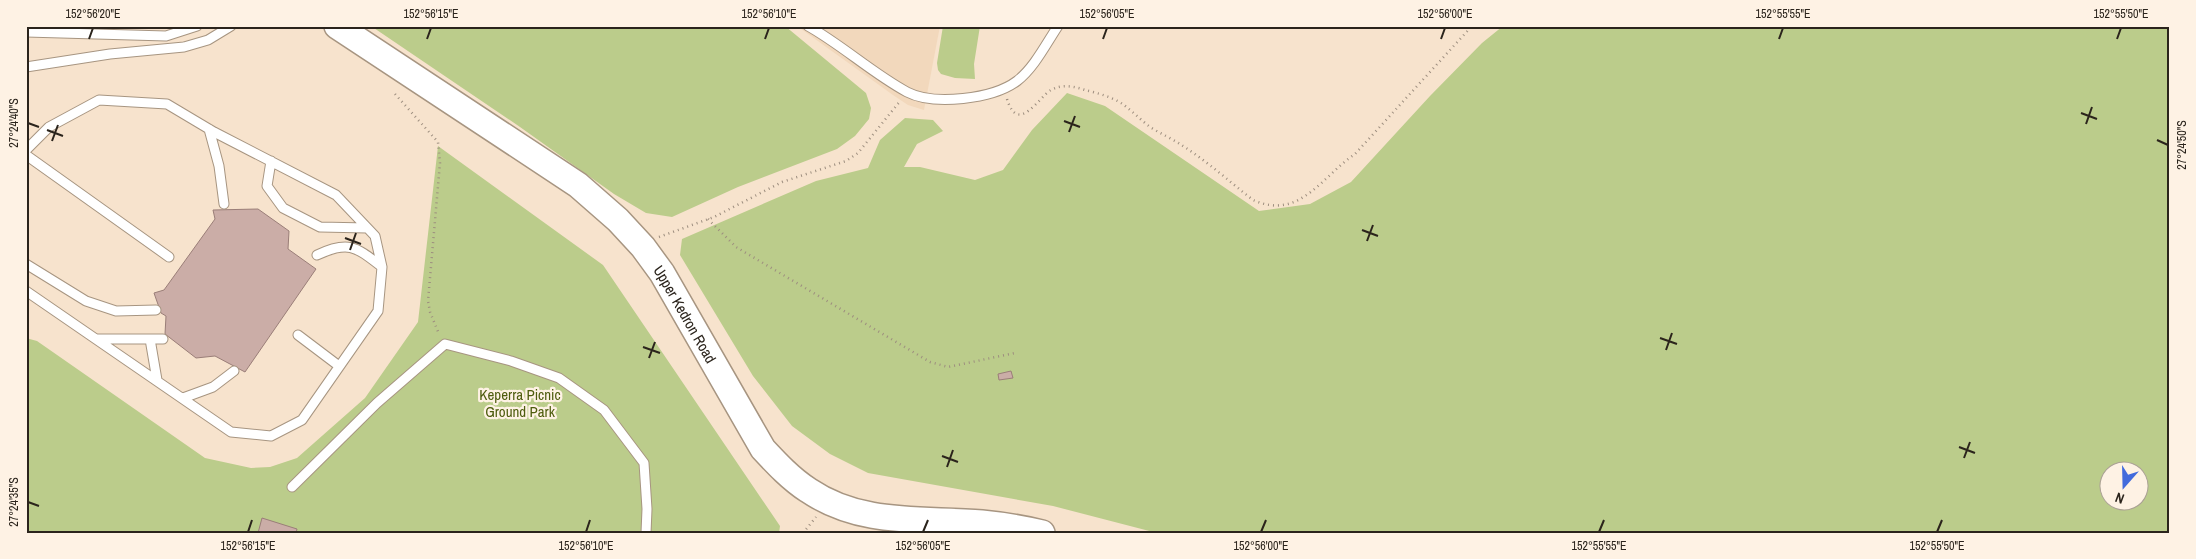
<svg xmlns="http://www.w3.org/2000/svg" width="2196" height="559" font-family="'Archivo Narrow',sans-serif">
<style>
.built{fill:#f2d8bc}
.green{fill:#bbcc8b;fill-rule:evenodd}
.building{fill:#cbada7;stroke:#9a7e78}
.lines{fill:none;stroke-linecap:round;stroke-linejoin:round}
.service-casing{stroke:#a79581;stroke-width:11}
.secondary-casing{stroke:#a79581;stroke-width:28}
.path{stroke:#9d8e7f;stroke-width:2.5;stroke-dasharray:1 4;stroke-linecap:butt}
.service{stroke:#fff;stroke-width:9}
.secondary{stroke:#fff;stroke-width:25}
.ticks{fill:none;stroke:#2b241c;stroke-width:2}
.labels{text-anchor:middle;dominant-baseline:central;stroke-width:4.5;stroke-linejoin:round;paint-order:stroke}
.street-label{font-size:15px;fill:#2b241c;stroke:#fef2e4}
.park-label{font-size:15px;fill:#4d5c0d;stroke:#fef2e4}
.neatline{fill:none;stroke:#2b241c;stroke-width:2}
.ticks-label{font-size:12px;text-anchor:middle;fill:#2b241c}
</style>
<rect width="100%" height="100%" fill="#f7e3cd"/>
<path class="built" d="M797 26H940L924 110 908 105 893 95Z"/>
<path class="green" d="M371 26H785L866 93 871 108 869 119 855 136 837 149 738 187 672 217 646 213 614 194 520 127Z
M943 26H980L974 64 975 79 955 78 941 74 938 70 937 63Z
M1503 26H2170V526L2166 533H1157L1053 506 868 473 830 454 792 426 753 376 680 255 682 239 816 181 868 168 880 140 905 118 933 120 943 131 917 144 904 167H920L975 180 1003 170 1032 130 1067 93 1105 106 1259 211 1310 204 1351 182 1430 96 1482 43ZM2108 472H2138V502H2108Z
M438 146 603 265 780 526 779 533H26V338L37 341 205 458 251 468 270 467 297 458 365 398 418 322Z"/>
<path class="building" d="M258 209 289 231 288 249 316 269 245 372 215 356 196 358 165 334 166 316 161 313 154 293 164 290 215 219 213 210Z
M1011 371 1013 378 999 380 998 374Z
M262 518 297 529 296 533H258Z"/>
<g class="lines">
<defs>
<path id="service" d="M808 26C842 45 872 73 907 92 934 106 993 99 1017 81 1034 68 1046 44 1058 26
M26 32 166 36 197 26
M26 67 110 54 184 47 208 40 231 26
M209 129 219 166 224 204
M26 150 49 127 99 100 167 104 214 132 336 195 375 236 382 267 378 311 302 420 271 436 231 432 26 291
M26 155 169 257
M271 161 267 186 283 208 320 227 367 228
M317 255C349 240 356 247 382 267
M26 264 86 301 116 311 156 310
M298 335 339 366
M98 339H163
M150 339 157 380
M183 398 213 387 234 371
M292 487 377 403 445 344 511 361 559 378 604 410 644 463 647 509 646 533"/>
<g id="secondary">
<path id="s1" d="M337 26 578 185 618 220 643 247 662 273 763 449C777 464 791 479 808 490 861 526 921 518 982 523 1002 525 1022 528 1042 533"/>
</g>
</defs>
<use href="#service" class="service-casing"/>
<use href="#secondary" class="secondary-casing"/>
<path class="path" d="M395 94 438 142 440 163 428 301 430 312 439 334
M1007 99C1018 135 1038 98 1051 90 1062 84 1073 86 1085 90 1097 93 1113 97 1124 105 1133 112 1141 120 1150 127 1161 134 1173 139 1183 146 1208 162 1230 182 1253 200 1300 221 1322 176 1355 154L1472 26
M708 219 736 247 930 362 948 367 1015 353
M659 237 714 217 782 182 846 161 858 153 901 100
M803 533 816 517"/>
<use href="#service" class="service"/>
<use href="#secondary" class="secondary"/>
</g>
<path class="ticks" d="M89 39 93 28M427 39 431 28M765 39 769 28M1103 39 1107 28M1441 39 1445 28M1779 39 1783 28M2117 39 2121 28M2081 113 2097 119M1064 121 1080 127M28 123 39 127M2086 124 2092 107M47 130 63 136M1069 132 1075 116M2157 140 2168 145M52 141 58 125M1362 230 1378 236M345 238 361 244M1367 241 1373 225M350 250 356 233M1660 338 1677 344M643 347 660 353M1666 350 1672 333M649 358 655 342M1959 447 1975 453M942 456 958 462M1964 458 1970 442M947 467 953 450M28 502 39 506M248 532 252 520M586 532 590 520M923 532 928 520M1261 532 1266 520M1599 532 1604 520M1937 532 1942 520"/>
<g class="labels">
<g class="street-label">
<text stroke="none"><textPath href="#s1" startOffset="458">Upper Kedron Road</textPath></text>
</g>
<g class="park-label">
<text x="520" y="394">Keperra Picnic<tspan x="520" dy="17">Ground Park</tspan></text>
</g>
</g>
<rect width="2196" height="559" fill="none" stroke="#fef2e4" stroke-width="55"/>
<g transform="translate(2124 486) rotate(200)"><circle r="24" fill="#fef2e4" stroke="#aaa094"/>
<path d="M0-4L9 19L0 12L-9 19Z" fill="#426bdc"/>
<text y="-8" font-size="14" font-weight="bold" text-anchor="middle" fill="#2b241c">N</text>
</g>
<rect x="28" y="28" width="2140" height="504" class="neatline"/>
<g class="ticks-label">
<text x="93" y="18">152°56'20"E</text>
<text x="431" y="18">152°56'15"E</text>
<text x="769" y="18">152°56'10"E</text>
<text x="1107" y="18">152°56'05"E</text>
<text x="1445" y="18">152°56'00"E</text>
<text x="1783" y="18">152°55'55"E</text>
<text x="2121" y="18">152°55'50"E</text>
<text transform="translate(14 123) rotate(-90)" y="4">27°24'40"S</text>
<text transform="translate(2182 145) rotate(-90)" y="4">27°24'50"S</text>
<text transform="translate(14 502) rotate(-90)" y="4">27°24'35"S</text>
<text x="248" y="550">152°56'15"E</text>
<text x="586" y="550">152°56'10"E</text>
<text x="923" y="550">152°56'05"E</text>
<text x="1261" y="550">152°56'00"E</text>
<text x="1599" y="550">152°55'55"E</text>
<text x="1937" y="550">152°55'50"E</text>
</g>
</svg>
